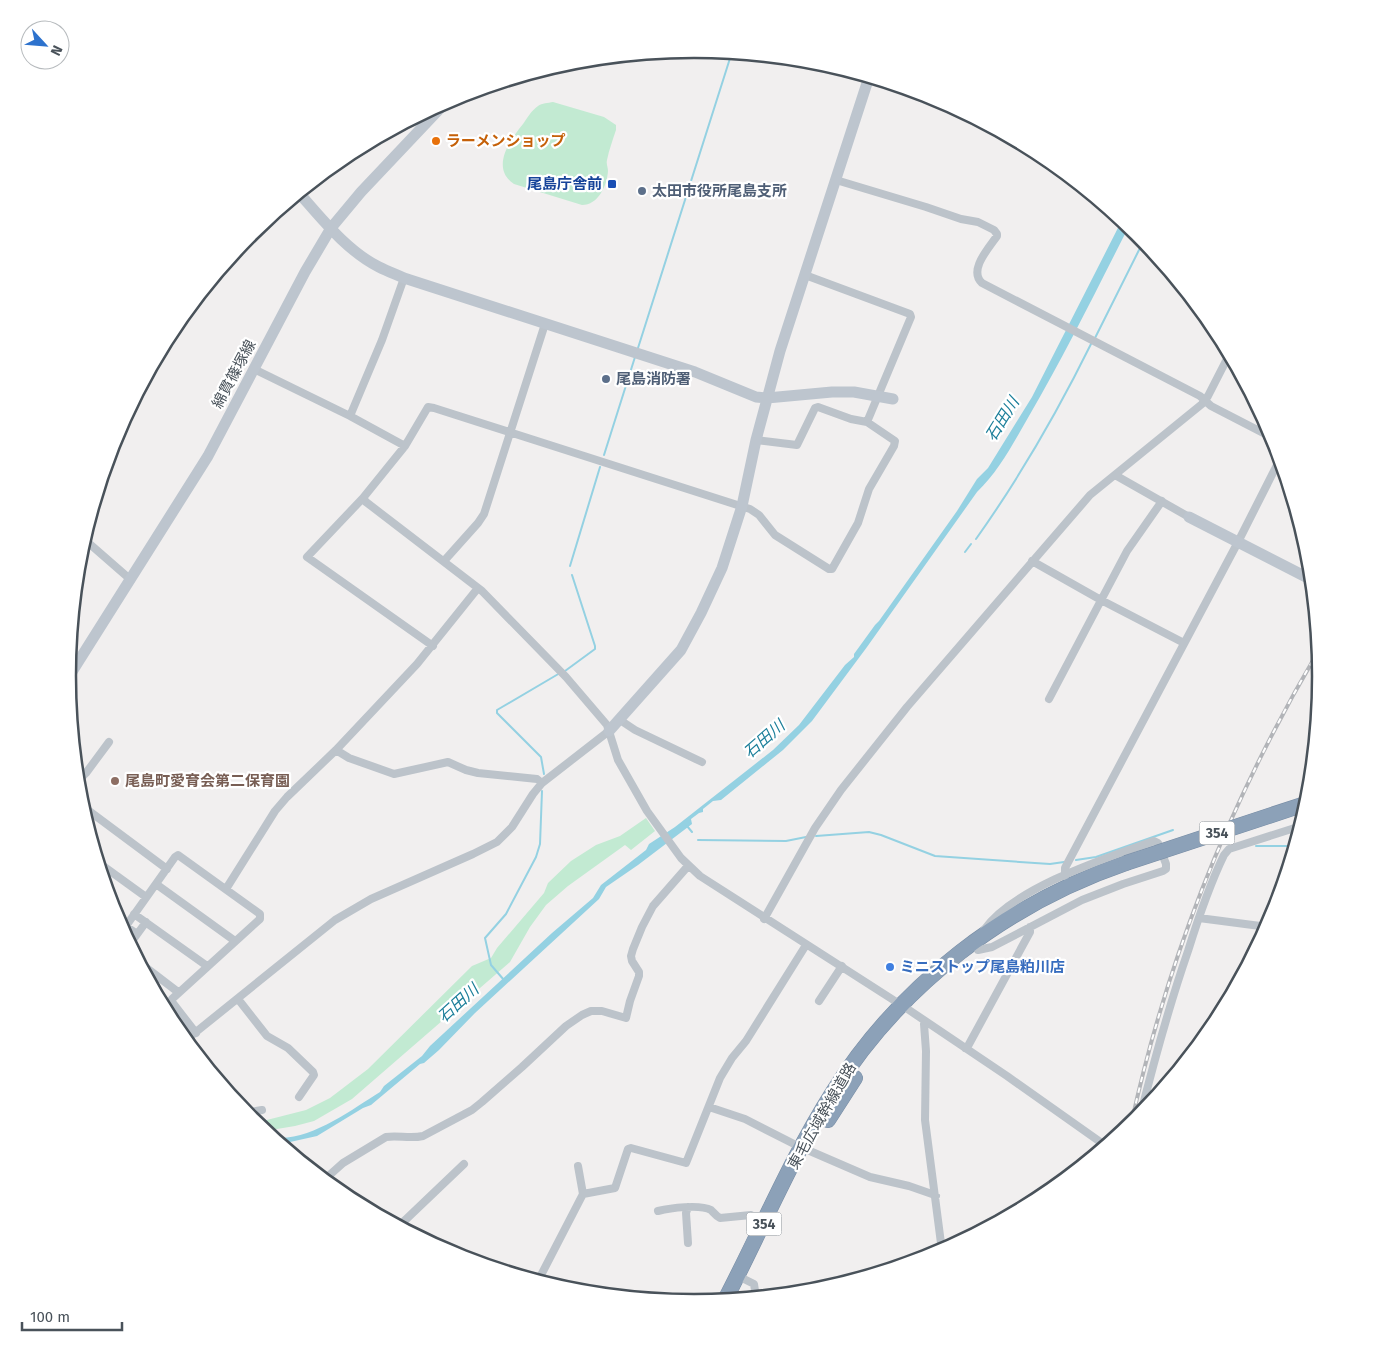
<svg xmlns="http://www.w3.org/2000/svg" width="1389" height="1352" font-family="'Fira Sans','Noto Sans JP',sans-serif">
<style>
.green{fill:#c2ead2}
.water{fill:#94d1e2}
.lines{fill:none;stroke-linecap:round;stroke-linejoin:round}
.stream{stroke:#94d1e2;stroke-width:2}
.highway-casing{stroke:#778ca4;stroke-width:16}
.street{stroke:#bcc3ca;stroke-width:8}
.secondary{stroke:#bdc5ce;stroke-width:11}
.highway{stroke:#8ca1b8;stroke-width:15}
.rail-casing{stroke:#b2b4b8;stroke-width:4}
.rail{stroke:#fff;stroke-width:2;stroke-dasharray:5.5;stroke-linecap:butt}
.highway-bridge-casing{stroke:#778ca4;stroke-width:16;stroke-linecap:butt}
.highway-bridge{stroke:#8ca1b8;stroke-width:15}
.food-dot{fill:#e8710a;stroke:#fff;stroke-width:2}
.transit-dot{fill:#1a4fb4;stroke:#fff;stroke-width:2}
.service-dot{fill:#5c6f8a;stroke:#fff;stroke-width:2}
.education-dot{fill:#8d6e63;stroke:#fff;stroke-width:2}
.shop-dot{fill:#3f7fe0;stroke:#fff;stroke-width:2}
.labels{text-anchor:middle;dominant-baseline:central;stroke-width:4.5;stroke-linejoin:round;paint-order:stroke}
.shield{fill:#fff;stroke:#80868c;stroke-width:1}
.shield-label{font-size:14px;font-weight:bold;fill:#49525a}
.food-label{font-size:15px;font-weight:bold;fill:#c56008;stroke:#fff;text-anchor:start}
.transit-label{font-size:15px;font-weight:bold;fill:#164399;stroke:#fff;text-anchor:end}
.service-label{font-size:15px;font-weight:bold;fill:#4e5e75;stroke:#fff;text-anchor:start}
.street-label{font-size:15px;fill:#49525a;stroke:#fff}
.education-label{font-size:15px;font-weight:bold;fill:#785e54;stroke:#fff;text-anchor:start}
.shop-label{font-size:15px;font-weight:bold;fill:#366cbe;stroke:#fff;text-anchor:start}
.water-label{font-size:16px;font-style:italic;fill:#1c7f9a;stroke:#fff}
.rim{fill:none;stroke:#49525a;stroke-width:2.5}
</style>
<rect width="100%" height="100%" fill="#f1efef"/>
<path class="green" d="M553 102 604 117 616 125V130C613 139 609 150 607 160 606 164 608 167 608 171 607 186 598 205 582 205L514 184C490 168 510 140 523 124 527 118 532 110 538 106 542 103 548 103 553 102Z
M646 818 655 831 631 850 625 845 568 886 546 905 530 927 510 962 352 1099 314 1121 295 1126 265 1131 255 1123 306 1110 330 1098 368 1069 472 966 491 958 497 948 544 893 548 883 571 861 596 845 620 836Z"/>
<path class="water" d="M1122 220 1127 223V230C1095 293 1064 356 1029 416 1014 442 999 471 977 492L867 647 812 721 783 750 747 779 721 800 713 801 703 809V812L699 813 691 819 692 824 638 865 606 887 599 899 475 1013 439 1050 424 1063 420 1064 371 1105 363 1108 317 1136 281 1144 272 1137C308 1143 351 1110 380 1092L384 1086 422 1056 430 1046 552 933 593 898 601 885 646 850 649 844 675 827 773 750 799 725 845 665 854 657V654L875 625 879 621 957 511 977 479 988 468 1032 397Z"/>
<g class="lines">
<path class="stream" d="M1095 338 1144 240
M638 348 732 52
M604 455 635 357
M976 539C1020 477 1058 411 1092 342
M965 552 971 544
M570 566 600 467
M565 671 595 649V646L572 575
M544 774 541 757 497 713V710L560 673
M687 826 692 832
M816 836 869 832 881 835 935 856 1050 864 1064 862
M698 840 786 841 806 837
M1256 846H1295
M1076 860 1096 857 1173 830
M504 980 491 965 485 938 506 914 536 857 540 844 542 791"/>
<defs>
<path id="highway" d="M828 1120 855 1078
M725 1300C761 1231 791 1158 833 1092 900 985 1006 904 1126 863"/>
</defs>
<use href="#highway" class="highway-casing"/>
<path class="street" d="M836 180 926 207 961 219 978 222 994 230 997 234V236C989 248 968 270 982 283L1200 396 1211 406 1275 439
M805 275 910 314 911 317 867 422
M254 369 350 416 405 446
M350 416 382 340 404 278
M756 440 797 445 815 408 818 407 851 419 867 422 895 441 894 446 869 489 858 523 832 569H829L775 535 759 515 750 509 434 408 428 407 405 446 363 498 366 502 482 591 566 677 607 725 618 760 647 811 681 858 700 876 909 1010 1007 1076 1106 1146
M1115 475 1189 517
M363 498 307 557 433 646
M84 539 131 580
M444 561 478 523 484 514 545 324
M1032 561 1101 600 1184 643
M1049 699 1127 551 1162 501
M620 720 635 730 702 762
M336 750 349 758 394 774 448 762 466 770 478 773 537 779 542 783
M78 781 86 773 109 742
M1308 804 1307 793 1310 792
M81 805 167 869
M99 863 146 897
M1065 876V868L1238 542 1281 457
M156 884 235 941
M226 889 275 811 287 797 336 750 417 664 478 588
M134 914 207 966
M1199 918 1268 927
M764 919 815 828 841 790 907 707 1090 495 1202 404 1208 396 1230 353
M117 920 137 934
M126 926 175 857 178 855 260 914V919L172 999V1002L196 1033
M130 944 146 922
M978 950 992 947 1082 900 1123 884 1163 871 1166 869V864L1158 843 1154 841C1106 858 1013 888 984 930
M140 963 178 992
M238 999 267 1036 288 1048 313 1072 314 1075 299 1097
M819 1001 842 966
M925 1021 924 1024 926 1051 925 1120 942 1251
M186 1040 335 920 371 899 473 854 497 842 512 827 533 794 542 783 609 731
M965 1048 968 1046 1030 932V927
M709 1107 745 1119 796 1145 870 1177 909 1186 932 1194 936 1196
M245 1113 262 1110
M1140 1117C1154 1061 1169 1006 1188 951 1198 919 1209 886 1224 855L1229 849 1301 826
M324 1180 343 1163 386 1137C398 1135 410 1139 423 1136L472 1110 482 1102 522 1067 566 1026 582 1015 591 1011H602L626 1018 630 1001 639 976V972L632 961 631 956 633 949 642 927 653 906 688 866
M583 1194 615 1188 628 1149 631 1148 686 1163 720 1078 732 1058 746 1041 806 945
M658 1211C670 1208 700 1204 711 1210 714 1213 716 1216 720 1218L751 1215 764 1224
M399 1226 464 1164
M688 1243 686 1213 688 1207
M744 1279 754 1284 756 1297
M538 1281 583 1194 578 1166"/>
<path class="secondary" d="M299 193C322 219 347 251 379 267 387 271 395 274 404 278L695 372 756 397 767 398 832 392H854L893 399
M1189 517 1312 580
M68 678 208 456 305 272 331 228 361 192 448 100
M609 731 681 650 701 613 722 568 742 506 756 440 780 351 869 77"/>
<use href="#highway" class="highway"/>
<defs>
<path id="rail" d="M1131 1125C1167 958 1232 797 1319 650"/>
</defs>
<use href="#rail" class="rail-casing"/>
<use href="#rail" class="rail"/>
<defs>
<path id="highway-bridge" d="M1126 863 1308 803"/>
</defs>
<use href="#highway-bridge" class="highway-bridge-casing"/>
<use href="#highway-bridge" class="highway-bridge"/>
</g>
<circle class="food-dot" cx="436" cy="141" r="5"/>
<rect class="transit-dot" x="607" y="179" width="10" height="10" rx="2.5"/>
<g class="service-dot">
<circle cx="642" cy="191" r="5"/>
<circle cx="606" cy="379" r="5"/>
</g>
<circle class="education-dot" cx="115" cy="781" r="5"/>
<circle class="shop-dot" cx="890" cy="967" r="5"/>
<g class="labels">
<g class="shield">
<rect x="1199.5" y="821.5" width="35" height="23" rx="4"/>
<rect x="746.5" y="1212.5" width="35" height="23" rx="4"/>
</g>
<g class="shield-label">
<text x="1217" y="833">354</text>
<text x="764" y="1224">354</text>
</g>
<g class="food-label">
<text x="446" y="141">ラーメンショップ</text>
</g>
<g class="transit-label">
<text x="602" y="184">尾島庁舎前</text>
</g>
<g class="service-label">
<text x="652" y="191">太田市役所尾島支所</text>
<text x="616" y="379">尾島消防署</text>
</g>
<g class="street-label">
<text transform="translate(234 374) rotate(-62)">綿貫篠塚線</text>
<text transform="translate(822 1116) rotate(-60)">東毛広域幹線道路</text>
</g>
<g class="education-label">
<text x="125" y="781">尾島町愛育会第二保育園</text>
</g>
<g class="shop-label">
<text x="900" y="967">ミニストップ尾島粕川店</text>
</g>
<g class="water-label">
<text transform="translate(1002 419) rotate(-58)">石田川</text>
<text transform="translate(764 739) rotate(-41)">石田川</text>
<text transform="translate(458 1003) rotate(-42)">石田川</text>
</g>
</g>
<path d="M0 0H1389V1352H0ZM76 676a618 618 0 1 1 1236 0a618 618 0 1 1-1236 0Z" fill="#fff" fill-rule="evenodd"/>
<path class="rim" d="M76 676a618 618 0 1 1 1236 0a618 618 0 1 1-1236 0Z"/>
<g transform="translate(45 45) rotate(116)"><circle r="24" fill="#ffffff" stroke="#b6babd"/>
<path d="M0-4L9 19L0 12L-9 19Z" fill="#2d72cd"/>
<text y="-8" font-size="14" font-weight="bold" text-anchor="middle" fill="#49525a">N</text>
</g>
<path d="M22 1322v8h100v-8" fill="none" stroke="#49525a" stroke-width="2.5"/>
<text x="30" y="1322" font-size="15" fill="#49525a" stroke="#ffffff" stroke-width="4" paint-order="stroke">100 m</text>
</svg>
